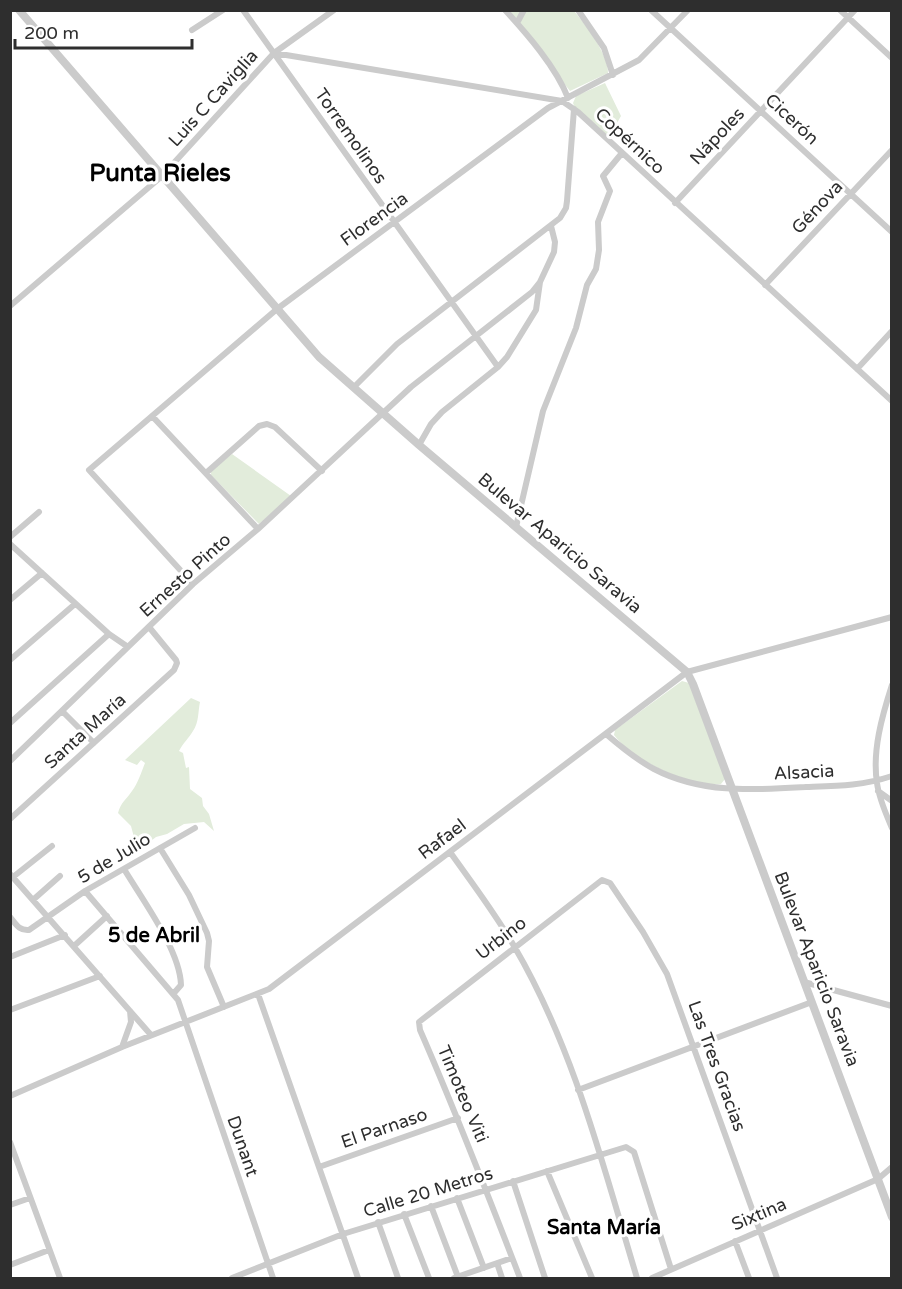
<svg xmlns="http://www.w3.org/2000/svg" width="902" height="1289" font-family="'Varela Round',sans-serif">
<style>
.green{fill:#e2ecdb}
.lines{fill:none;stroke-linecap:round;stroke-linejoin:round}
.minor{stroke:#cbcbcb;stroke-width:6}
.tertiary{stroke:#cbcbcb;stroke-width:8}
.labels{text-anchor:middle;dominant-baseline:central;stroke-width:6;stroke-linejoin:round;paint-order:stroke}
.street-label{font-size:18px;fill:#2e2e2e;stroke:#fff}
.neighbourhood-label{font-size:20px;font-weight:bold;fill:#000;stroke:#fff}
.district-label{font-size:24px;font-weight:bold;fill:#000;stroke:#fff}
</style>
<rect width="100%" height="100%" fill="#fff"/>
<path class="green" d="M508 11H574C586 25 608 54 608 73L570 91Z
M605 83 621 116 609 137 575 108 573 103 576 96Z
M232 454 291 496 259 524 211 475V471Z
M682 681 689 683 725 779 721 784C689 787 634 761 614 735L615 730Z
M191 698 200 702C198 711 199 723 193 731 189 738 183 743 179 751L183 753 186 768 189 767 190 789 202 798 203 806 209 814 214 831 204 822 184 824 167 834 156 837 142 848 136 845 131 826 118 813C121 802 126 800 132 791 138 783 141 773 145 763L141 760 137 765 125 760Z"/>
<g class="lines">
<path class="minor" d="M243 10 498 367
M505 10C527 34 556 67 568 98
M578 10 604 48 613 75
M651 10 892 232
M840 10 892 58
M517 23 524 10
M192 30 223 10
M274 53 562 101 578 112 892 401
M675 203 855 10
M765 285 892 150
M10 306 162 176 274 53 334 10
M857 369 892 331
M354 387 397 344 560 218 566 208 567 201 574 109
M152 416 258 529
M419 445 431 424 442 412 498 367 507 357 536 310 540 282 554 252 555 242 551 226
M206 473 259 426 267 424 275 427 322 471
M516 527 543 411 576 328 587 285 596 269 599 250 598 222 610 191 603 176 622 153
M10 537 39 512
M10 544 109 634 128 647
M193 584 89 470 277 309 548 108 639 60 688 10
M10 600 42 573
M10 660 75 604
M892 685C882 716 872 751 877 783 879 799 886 814 892 828
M62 711 94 743
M10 723 109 634
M606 734C621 747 637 760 654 769 702 794 754 790 806 787 837 786 862 786 892 776
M10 761 193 584 258 529 411 387 532 292 540 282
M878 791 892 801
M10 819 174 670 177 663 176 660 149 627
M160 848 189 895 207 933 209 941 207 967 224 1007
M450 852C472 883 495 913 514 946 574 1048 603 1166 637 1278
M124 869C142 899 180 950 181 985L174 993
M10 874 151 1035
M13 877 52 846
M85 891 178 1000 273 1278
M34 899 60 876
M10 917C16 924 19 931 29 930L85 891 195 828
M74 946 107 916
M10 957 65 935
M804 982 892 1006
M258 994 358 1278
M10 1010 100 976
M122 1047 131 1022 130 1011
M578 1090 812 1002
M10 1096 122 1047 269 989 687 672 892 617
M10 1142 60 1278
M319 1167 458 1118
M547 1171 592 1278
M513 1181 545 1278
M457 1198 484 1268
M10 1205 30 1198
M431 1206 458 1277
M404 1214 429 1278
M378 1222 398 1278
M735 1241 749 1278
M497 1263 502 1278
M10 1265 49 1250
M232 1278 343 1234 626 1147 634 1152 671 1269
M454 1278 512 1258
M520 1278C488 1195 456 1112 420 1030L419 1022 602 880 610 883 643 932 667 974 777 1278
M652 1278 878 1179 892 1167"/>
<path class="tertiary" d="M19 10 319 357 419 445 687 672 693 684 892 1217"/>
</g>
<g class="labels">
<g class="street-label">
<text transform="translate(213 98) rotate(-48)">Luis C Caviglia</text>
<text transform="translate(792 119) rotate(43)">Cicerón</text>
<text transform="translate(351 136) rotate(55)">Torremolinos</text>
<text transform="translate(717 136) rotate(-47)">Nápoles</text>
<text transform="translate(630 141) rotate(43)">Copérnico</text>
<text transform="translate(817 207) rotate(-47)">Génova</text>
<text transform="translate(374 219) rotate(-36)">Florencia</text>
<text transform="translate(560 543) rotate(40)">Bulevar Aparicio Saravia</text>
<text transform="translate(185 575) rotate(-42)">Ernesto Pinto</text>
<text transform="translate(85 731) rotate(-42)">Santa María</text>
<text transform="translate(804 772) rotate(-3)">Alsacia</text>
<text transform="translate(442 839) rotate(-37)">Rafael</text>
<text transform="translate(114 858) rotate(-31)">5 de Julio</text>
<text transform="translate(501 938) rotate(-38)">Urbino</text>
<text transform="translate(817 969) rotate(69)">Bulevar Aparicio Saravia</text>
<text transform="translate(717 1066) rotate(70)">Las Tres Gracias</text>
<text transform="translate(463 1094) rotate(67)">Timoteo Viti</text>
<text transform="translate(384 1128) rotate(-19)">El Parnaso</text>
<text transform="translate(243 1146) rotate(71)">Dunant</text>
<text transform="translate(428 1192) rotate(-17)">Calle 20 Metros</text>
<text transform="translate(759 1214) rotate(-23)">Sixtina</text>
</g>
<g class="neighbourhood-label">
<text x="154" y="936">5 de Abril</text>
<text x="604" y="1228">Santa María</text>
</g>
<g class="district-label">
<text x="160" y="173">Punta Rieles</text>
</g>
</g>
<rect width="902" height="1289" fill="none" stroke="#2e2e2e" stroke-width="24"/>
<path d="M15 39v9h177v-9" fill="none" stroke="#2e2e2e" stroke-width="3"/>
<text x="24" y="39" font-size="18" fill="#2e2e2e" stroke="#ffffff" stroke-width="4.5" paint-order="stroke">200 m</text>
</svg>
